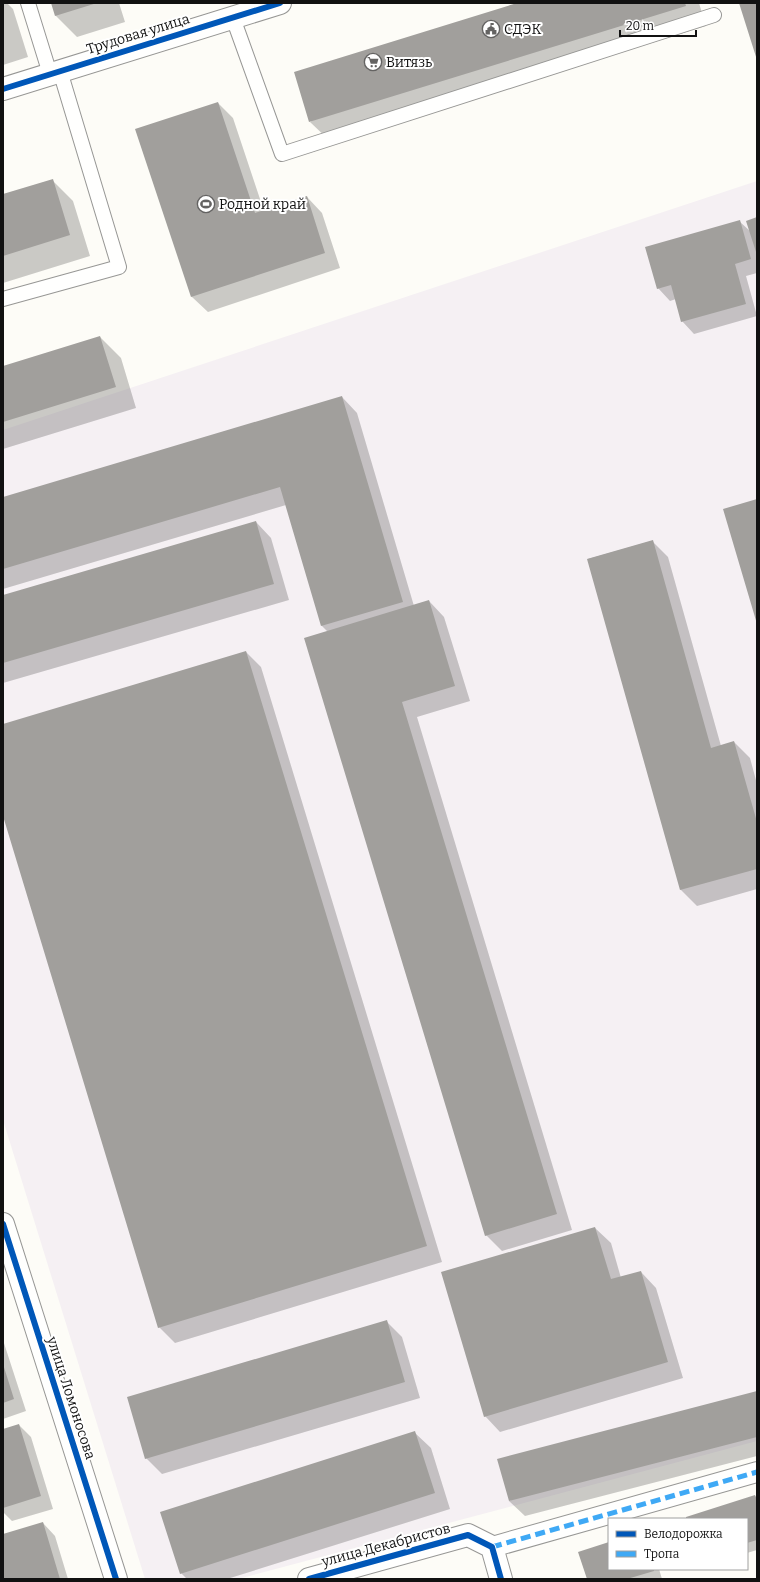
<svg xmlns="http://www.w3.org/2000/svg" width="760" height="1582" font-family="Bitter,serif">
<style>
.industrial{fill:#f5f0f3}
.shadow{fill:#0003}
.building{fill:#a19f9c}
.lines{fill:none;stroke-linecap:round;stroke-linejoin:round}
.service-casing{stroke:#979795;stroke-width:16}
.pedestrian-casing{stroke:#979795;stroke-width:22}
.minor-casing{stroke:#979795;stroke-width:24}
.tertiary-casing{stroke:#979795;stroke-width:24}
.service{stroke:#fffffe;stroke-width:14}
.pedestrian{stroke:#fffffe;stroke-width:20}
.minor{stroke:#fffffe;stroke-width:22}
.tertiary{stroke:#fffffe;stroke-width:22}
.quiet{stroke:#3fa9f5;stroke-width:5;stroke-dasharray:10 5;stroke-linecap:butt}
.cycleway-casing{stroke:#fff;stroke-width:8}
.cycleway{stroke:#0057b8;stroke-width:6}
.labels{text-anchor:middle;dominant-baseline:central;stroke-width:4;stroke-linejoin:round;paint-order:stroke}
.poi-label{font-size:14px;fill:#111;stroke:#fff;text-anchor:start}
.street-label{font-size:14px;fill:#111;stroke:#fff}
</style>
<rect width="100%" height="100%" fill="#fdfcf7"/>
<path class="industrial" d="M757 181V1441L238 1579H145L3 1120V430Z"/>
<path class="shadow" d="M3 3H7L13 9 28 57 3 65Z
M52 3H119L125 22 77 37 56 16Z
M520 3H699L706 26 331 142 310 122Z
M218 103 233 118 264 211 307 197 322 213 340 268 208 312 192 297Z
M52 180 73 201 90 256 3 283V195Z
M757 218V273L746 276 757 316 694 334 682 321 676 299 670 301 658 288 739 221 751 232Z
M100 337 121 358 136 408 3 449V367Z
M342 397 357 413 414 606 429 601 444 617 470 701 417 717 572 1230 502 1251 486 1235 328 632 322 626 286 505 3 589V498Z
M256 522 271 538 289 600 3 683V596Z
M652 541 668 557 721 746 734 742 750 758 757 784V889L697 906 681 890 588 559Z
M246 652 261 667 442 1262 175 1343 159 1327 3 813V725Z
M595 1228 611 1243 621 1278 641 1272 656 1288 683 1378 500 1432 485 1416Z
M386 1321 402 1337 420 1398 162 1474 146 1458Z
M3 1340 26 1411 3 1419Z
M757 1392V1456L525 1516 509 1501Z
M19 1425 31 1437 53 1509 12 1521 3 1512V1430Z
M415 1433 431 1448 450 1509 227 1579H187L181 1573Z
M755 1496 757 1498V1550L747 1553V1519H687Z
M43 1523 55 1536 68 1579H4L3 1535Z
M609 1543V1569H659L662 1579H588Z"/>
<path class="building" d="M51 3H97L55 16Z
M517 3H685L686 6 309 122 294 72Z
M739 3H757V60Z
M218 102 255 213 307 196 325 253 191 297 135 129Z
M53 179 70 235 3 256V194Z
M757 217V255L746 221Z
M740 220 751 259 735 264 746 304 681 322 671 285 657 289 645 247Z
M100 336 116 387 3 422V366Z
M342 396 403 602 321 626 280 487 3 569V497Z
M757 499V624L723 509Z
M256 521 274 584 3 663V595Z
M653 540 711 748 734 741 757 822V869L680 890 587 559Z
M429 600 455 686 402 702 557 1214 485 1236 304 638Z
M246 651 427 1246 158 1328 3 816V724Z
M595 1227 611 1279 641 1271 668 1362 484 1417 441 1272Z
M387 1320 405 1382 145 1459 127 1397Z
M3 1364 14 1399 3 1403Z
M757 1391V1437L509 1501 497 1459Z
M19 1424 41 1496 3 1508V1429Z
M415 1431 435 1493 180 1574 160 1512Z
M755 1495 757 1500V1540L747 1543V1519H686V1517Z
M43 1522 60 1579H3V1534Z
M609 1542V1569H654V1571L627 1579H587L578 1552Z"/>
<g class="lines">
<defs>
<path id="service" d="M28 3 50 74
M233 18 282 154 714 15
M3 299 119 267 60 71"/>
<path id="pedestrian" d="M492 1547 757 1472"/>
<path id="minor" d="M3 1224 116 1579
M309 1579 468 1535 492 1547 501 1579"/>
<path id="tertiary" d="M3 89 280 3"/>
</defs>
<use href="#service" class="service-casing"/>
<use href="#pedestrian" class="pedestrian-casing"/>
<use href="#minor" class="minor-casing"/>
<use href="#tertiary" class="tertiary-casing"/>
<use href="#service" class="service"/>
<use href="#pedestrian" class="pedestrian"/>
<use href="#minor" class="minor"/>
<use href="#tertiary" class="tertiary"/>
<path class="quiet" d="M492 1547 757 1472"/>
<defs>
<path id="cycleway" d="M3 89 280 3
M3 1224 116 1579
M309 1579 468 1535 492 1547 501 1579"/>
</defs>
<use href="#cycleway" class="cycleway-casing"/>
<use href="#cycleway" class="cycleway"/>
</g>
<defs>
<symbol id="civic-ring" viewBox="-11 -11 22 22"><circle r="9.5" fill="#fff" stroke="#646362" stroke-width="1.5"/><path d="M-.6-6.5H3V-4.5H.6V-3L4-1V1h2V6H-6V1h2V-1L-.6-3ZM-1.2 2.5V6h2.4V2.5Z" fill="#646362"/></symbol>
<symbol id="supermarket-ring" viewBox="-11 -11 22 22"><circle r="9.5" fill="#fff" stroke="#646362" stroke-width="1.5"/><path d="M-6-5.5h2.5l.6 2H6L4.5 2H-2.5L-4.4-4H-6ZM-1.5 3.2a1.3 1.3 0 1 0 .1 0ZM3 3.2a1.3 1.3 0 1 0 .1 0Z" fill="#646362"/></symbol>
<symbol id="stadium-ring" viewBox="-11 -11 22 22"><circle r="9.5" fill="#fff" stroke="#646362" stroke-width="1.5"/><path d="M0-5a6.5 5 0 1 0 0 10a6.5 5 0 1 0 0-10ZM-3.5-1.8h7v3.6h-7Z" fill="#646362"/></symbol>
</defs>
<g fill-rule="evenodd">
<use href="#civic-ring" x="481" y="19" width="20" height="20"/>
<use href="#supermarket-ring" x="363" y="52" width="20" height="20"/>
<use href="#stadium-ring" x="196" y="194" width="20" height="20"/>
</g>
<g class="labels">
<g class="poi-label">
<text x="504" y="29">СДЭК</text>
<text x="386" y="62">Витязь</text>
<text x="219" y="204">Родной край</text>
</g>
<g class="street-label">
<text transform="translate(138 34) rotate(-17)">Трудовая улица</text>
<text transform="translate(71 1398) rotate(72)">улица Ломоносова</text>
<text transform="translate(386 1545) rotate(-15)">улица Декабристов</text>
</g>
</g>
<rect width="760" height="1582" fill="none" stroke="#111111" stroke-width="8"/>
<rect x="608" y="1518" width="140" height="52" fill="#ffffff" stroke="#a0a0a0"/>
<rect x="616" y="1531" width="20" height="6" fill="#0057b8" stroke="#a0a0a0"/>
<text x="644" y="1538" font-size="12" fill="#111111">Велодорожка</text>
<rect x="616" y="1551" width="20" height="6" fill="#3fa9f5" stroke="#a0a0a0"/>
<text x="644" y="1558" font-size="12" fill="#111111">Тропа</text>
<path d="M620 30v6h76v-6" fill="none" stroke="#111111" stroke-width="2"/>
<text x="626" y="30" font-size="12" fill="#111111" stroke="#ffffff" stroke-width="3" paint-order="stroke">20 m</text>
</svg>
